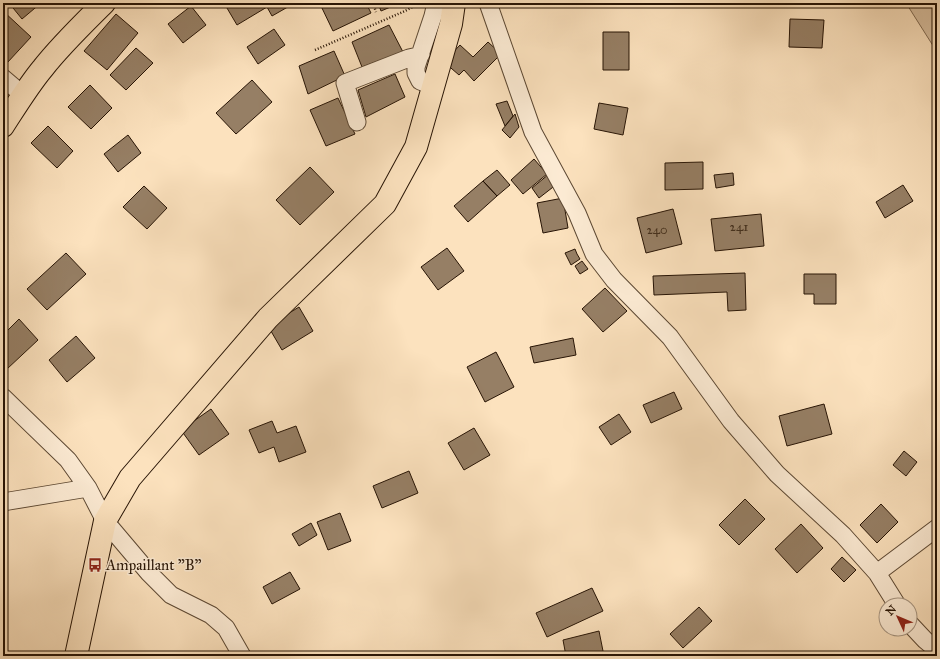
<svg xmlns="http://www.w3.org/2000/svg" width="940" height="659" font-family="'IM FELL Great Primer',serif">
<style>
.green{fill:#d8bf9f;stroke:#806a52}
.building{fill:#967f65;stroke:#271405}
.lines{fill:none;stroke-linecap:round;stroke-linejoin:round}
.minor-casing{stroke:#5c4833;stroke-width:19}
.major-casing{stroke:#271405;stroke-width:24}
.path{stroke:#271405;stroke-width:2.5;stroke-dasharray:1 2;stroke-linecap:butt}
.minor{stroke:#fdecd5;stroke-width:17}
.major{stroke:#fce2be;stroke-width:22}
.labels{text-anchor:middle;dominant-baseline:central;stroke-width:3;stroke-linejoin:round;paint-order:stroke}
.number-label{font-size:13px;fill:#432f1d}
.poi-label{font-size:15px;fill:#271405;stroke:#fdecd5;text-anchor:start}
</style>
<rect width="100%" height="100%" fill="#fce2be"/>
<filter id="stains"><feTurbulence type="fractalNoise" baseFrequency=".005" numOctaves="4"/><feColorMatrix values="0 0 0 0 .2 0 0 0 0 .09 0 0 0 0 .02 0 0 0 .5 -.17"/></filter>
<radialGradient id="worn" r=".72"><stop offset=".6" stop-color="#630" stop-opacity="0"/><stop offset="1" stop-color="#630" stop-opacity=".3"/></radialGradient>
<path class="green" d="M906 3H937V52Z"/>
<path class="building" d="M9 3H41L22 19Z
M224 3H292L293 4 272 16 267 7 237 25Z
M328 3H366L371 13 333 31 321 6Z
M378 3H400L381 11Z
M191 6 206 25 183 43 168 24Z
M3 11 31 37 7 63 3 59Z
M116 14 138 33 107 70 84 51Z
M790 19 824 20 822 48 789 47Z
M389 25 403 52 362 67 352 42Z
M274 29 285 45 258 64 247 47Z
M603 32H629V70H603Z
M488 42 501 54 474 81 464 70 459 75 444 62 460 45 473 57Z
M136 48 153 63 126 90 110 75Z
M334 51 345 76 308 94 299 66Z
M395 74 405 97 366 117 358 90Z
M252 80 272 102 236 134 216 113Z
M90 85 112 108 91 129 68 107Z
M338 98 355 134 326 146 310 110Z
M507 101 513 116 505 126 496 104Z
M599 103 628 108 623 135 594 129Z
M515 114 519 127 510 138 502 130Z
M48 126 73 151 57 168 31 143Z
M128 135 141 153 118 172 104 154Z
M534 159 547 174 523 194 511 180Z
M703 162V189L665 190V163Z
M310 167 334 192 300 225 276 200Z
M497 170 510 185 497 196 483 181Z
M733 173 734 185 716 188 714 175Z
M549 174 557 184 539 198 532 188Z
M483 181 497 196 468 222 454 206Z
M903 185 913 201 885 218 876 202Z
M144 186 167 208 147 229 123 207Z
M563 198 568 228 543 233 537 203Z
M673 209 682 244 646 253 637 218Z
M761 214 764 246 715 251 711 219Z
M447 248 464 271 438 290 421 267Z
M575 249 577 254 580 259 571 265 565 253Z
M66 253 86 274 47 310 27 289Z
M582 261 588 269 580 274 575 266Z
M745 273 746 310 728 311 727 292 654 295 653 276Z
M804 274H836V304H814V294H804Z
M605 288 627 311 603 332 582 309Z
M299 307 313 331 282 350 268 326Z
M19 319 38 340 7 369 3 364V335Z
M76 336 95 358 67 382 49 360Z
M573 338 576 355 534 363 530 347Z
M496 352 514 387 485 402 467 367Z
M674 392 682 409 651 423 643 405Z
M824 404 832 434 787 446 779 416Z
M211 409 229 434 199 455 181 430Z
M619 414 631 432 611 445 599 427Z
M272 421 277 433 296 426 306 452 279 462 274 447 259 453 249 430Z
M474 428 490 455 464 470 448 443Z
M904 451 917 462 906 476 893 465Z
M409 471 418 493 382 508 373 486Z
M745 499 765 519 739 545 719 525Z
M881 504 898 522 877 543 860 525Z
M340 513 351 541 328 550 317 522Z
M311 523 317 535 299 546 292 534Z
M801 524 823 548 797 573 775 549Z
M842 557 856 570 844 582 831 569Z
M290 572 300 589 272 604 263 587Z
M592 588 603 611 547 637 536 613Z
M699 607 712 621 683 648 670 634Z
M599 631 604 656H566L563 640Z"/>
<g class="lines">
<defs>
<path id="minor" d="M488 3 533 132 577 213 594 254 614 280 670 337 731 421 777 474 843 535 877 573 897 605
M3 78 23 95
M433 86 420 81 416 73V67L433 16 436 3
M357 122 345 83 409 58 418 56 421 54
M3 397 68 460 88 488 105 521 149 573 171 595 211 615 226 628 242 656
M3 502 88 488
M877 573 937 528
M910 624 925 640 937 650"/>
<path id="major" d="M3 126C16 106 28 86 43 68 61 45 83 24 104 3
M76 656 105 521 130 478 268 318 385 204 416 147 451 24 454 3"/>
</defs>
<use href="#minor" class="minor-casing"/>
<use href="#major" class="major-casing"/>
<path class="path" d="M373 3 376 12
M315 50 405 11 420 3"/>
<use href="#minor" class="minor"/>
<use href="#major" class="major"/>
</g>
<defs>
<symbol id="bus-bare" viewBox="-9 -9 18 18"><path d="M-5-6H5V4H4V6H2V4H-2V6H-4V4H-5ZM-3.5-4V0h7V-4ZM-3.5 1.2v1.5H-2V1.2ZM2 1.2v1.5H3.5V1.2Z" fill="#8f2418" stroke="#fdecd5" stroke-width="2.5" paint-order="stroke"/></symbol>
</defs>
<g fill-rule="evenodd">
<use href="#bus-bare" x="85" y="555" width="20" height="20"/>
</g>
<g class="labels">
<g class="number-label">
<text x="739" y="227">241</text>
<text x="657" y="230">240</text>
</g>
<g class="poi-label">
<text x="106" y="565">Ampaillant "B"</text>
</g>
</g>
<rect width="940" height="659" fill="none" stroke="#fce2be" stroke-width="16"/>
<rect x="4" y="4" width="932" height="651" fill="none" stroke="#271405" stroke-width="2"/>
<rect x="8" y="8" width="924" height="643" fill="none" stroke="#271405"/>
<g transform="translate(898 617) rotate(314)"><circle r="19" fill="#fdecd5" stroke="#a79682"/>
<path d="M0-3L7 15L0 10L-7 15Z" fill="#8f2418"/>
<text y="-6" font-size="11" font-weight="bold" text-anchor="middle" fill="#271405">N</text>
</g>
<rect width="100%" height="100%" filter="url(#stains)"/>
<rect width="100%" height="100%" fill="url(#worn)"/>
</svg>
